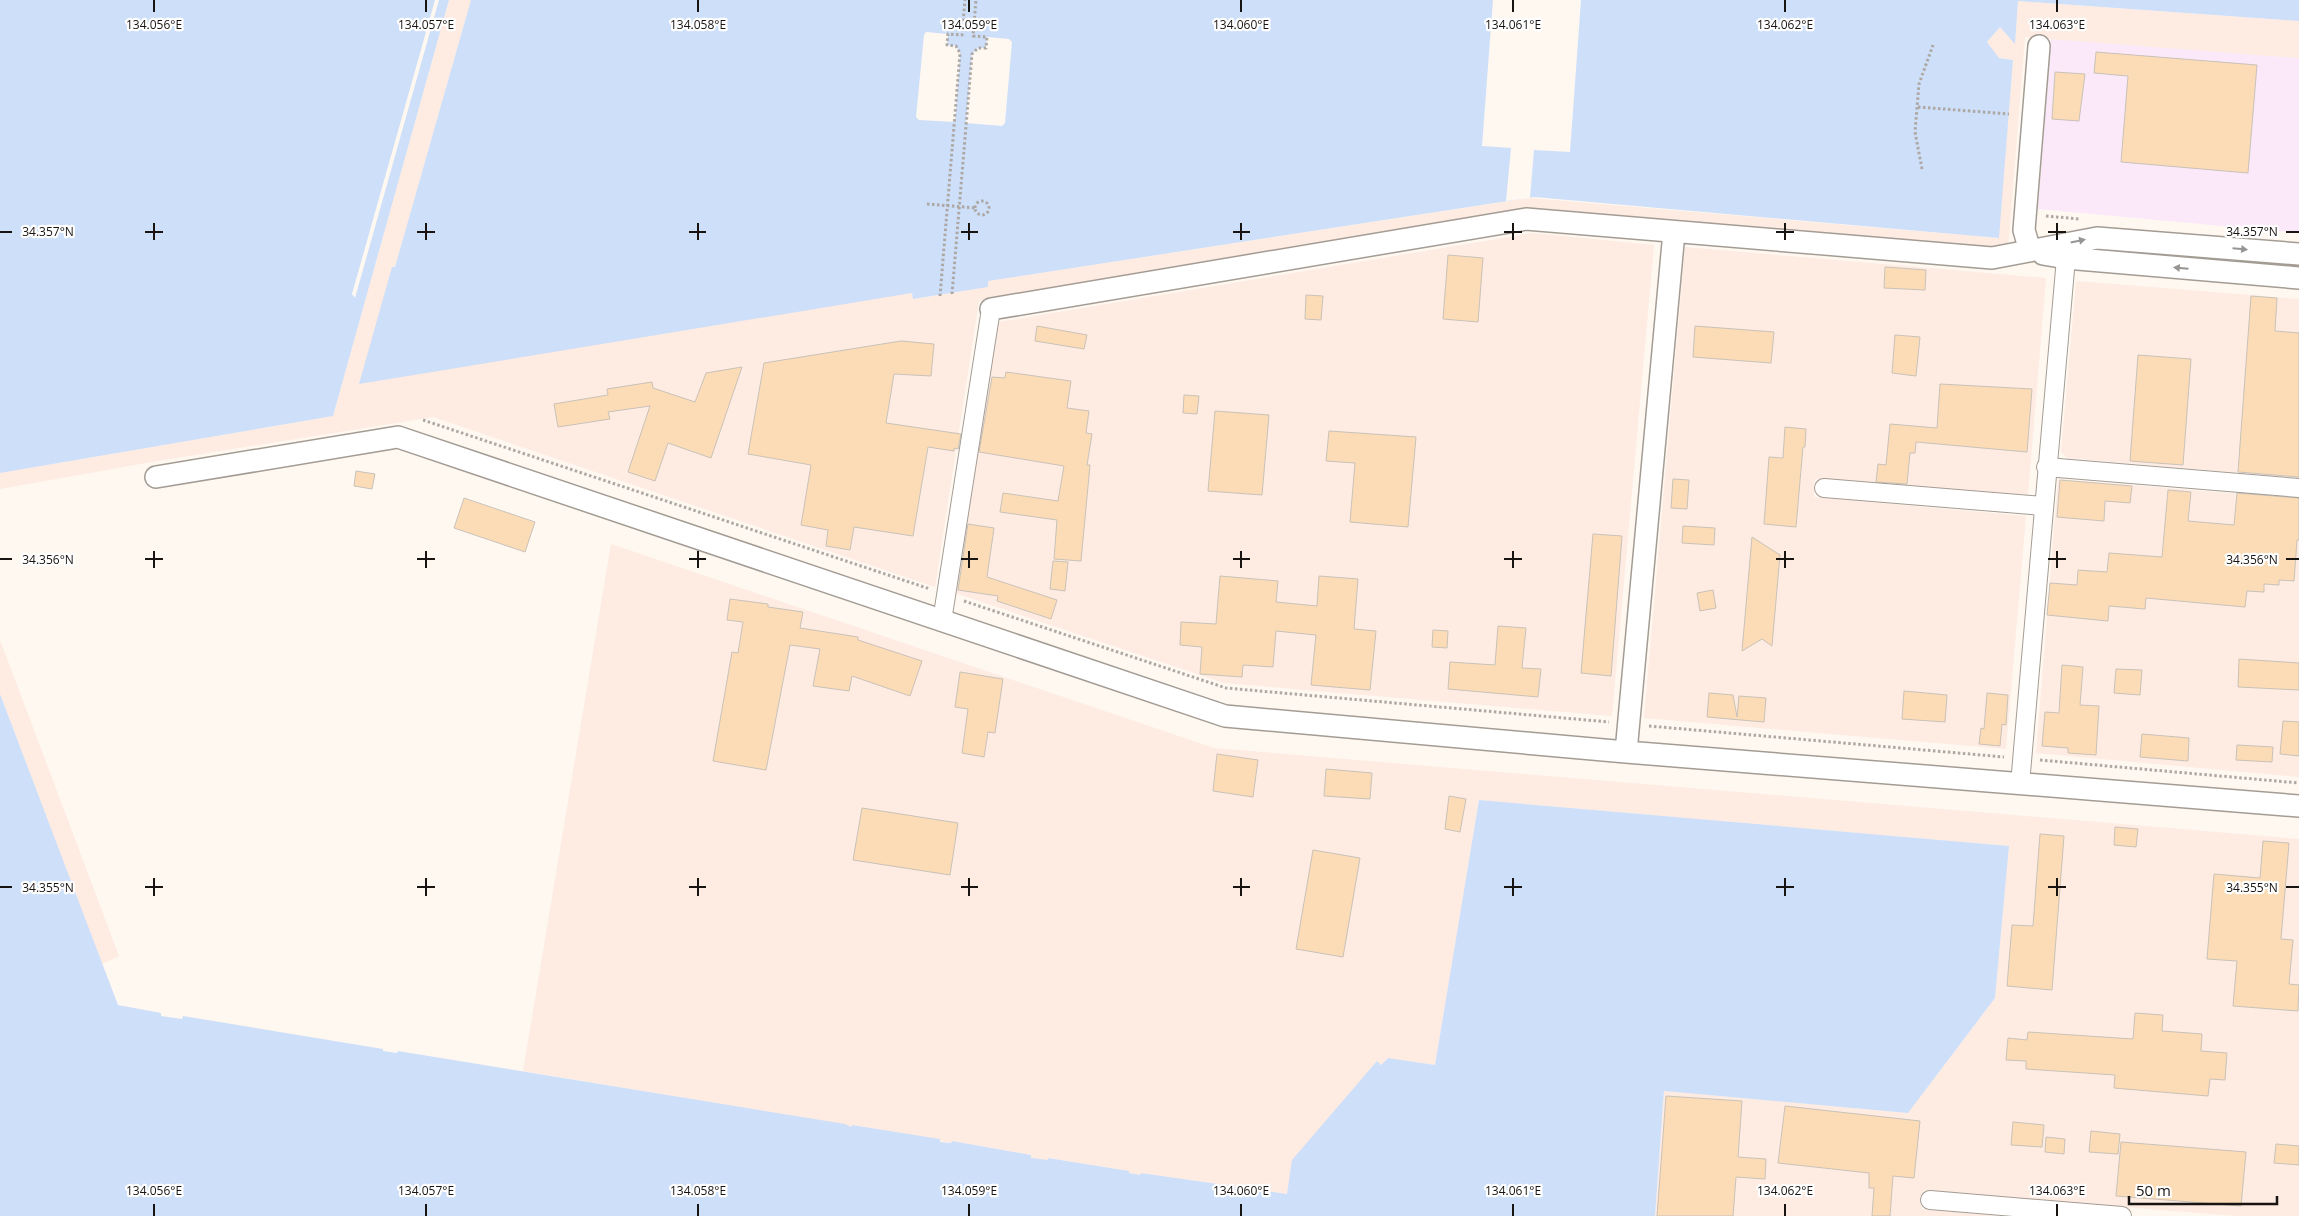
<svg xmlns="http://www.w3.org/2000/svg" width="2299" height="1216" font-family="'Open Sans',sans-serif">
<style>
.commercial{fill:#fbe9fa}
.industrial{fill:#feebe2}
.water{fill:#cedff9}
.pier{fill:#fef8f1}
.building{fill:#fcdcb6;stroke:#c9c2b9}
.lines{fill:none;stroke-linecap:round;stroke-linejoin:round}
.minor-casing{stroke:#a39c94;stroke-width:20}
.tertiary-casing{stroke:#a39c94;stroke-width:24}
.path{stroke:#ada8a3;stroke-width:3;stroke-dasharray:2.5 2.5;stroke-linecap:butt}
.minor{stroke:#fff;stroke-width:18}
.tertiary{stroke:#fff;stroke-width:21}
.oneway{fill:#979594}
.ticks{fill:none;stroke:#171411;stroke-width:2}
.ticks-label{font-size:12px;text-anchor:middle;fill:#171411;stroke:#fff;stroke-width:4.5;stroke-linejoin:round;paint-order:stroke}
</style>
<rect width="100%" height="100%" fill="#fef8f1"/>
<path class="commercial" d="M2051 39 2299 58V233L2038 209Z"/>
<path class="industrial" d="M449 0H471L395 268H392L912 293 914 299 988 287V281L1530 198 1998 238 2013 60 1999 58 1987 42 2000 27 2015 43 2018 1 2299 21V58L2025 37 2008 250 1529 210 979 301 935 587 433 417 146 463 0 489V473L333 416Z
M1533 233 1654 245 1612 716 1224 683 955 593 998 322Z
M1685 247 2046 278 2028 495 1815 479 1814 497 2026 516 2006 749 1644 718Z
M2076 281 2299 299V478L2067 458 2061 452Z
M2058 479 2299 499V777L2036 753Z
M611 544 1214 748 2299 839V1216H2236L1923 1191 1921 1209 2001 1216H1655L1664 1091 1908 1113 1995 998 2009 846 1479 800 1435 1065 1388 1058 1381 1065 1377 1061 1287 1194 1141 1173 1140 1175 1128 1173V1171L1049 1158 1048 1161 1031 1158V1155L952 1141 951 1143 939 1141V1139L852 1125 851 1127 801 1117 523 1071Z
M0 640 119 956 102 964 0 694Z"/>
<path class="water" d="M0 0H449L333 416 0 473Z
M471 0H2299V21L2018 1 2015 44 2000 27 1987 42 1999 58 2013 60 1999 238 1534 197 988 281V287L913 299 912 293 359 384 392 267H395Z
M0 694 118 1005 161 1013V1016L182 1019 183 1016 383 1049V1051L397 1053 398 1051 845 1124 851 1127 852 1125 940 1139V1142L951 1143 952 1141 1031 1155V1158L1048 1160V1158L1129 1171V1173L1140 1175 1141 1173 1287 1194 1292 1160 1377 1061 1381 1065 1388 1058 1435 1065 1479 800 2009 846 1995 998 1908 1113 1664 1091 1655 1216H0Z"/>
<path class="pier" d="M435 0H439L355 298 352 294Z
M1493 0H1581L1570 152 1534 150 1530 198 1506 201 1511 148 1482 146Z
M926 32 948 34 947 45 956 46 960 53 955 122 919 120 916 117 924 35Z
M987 37 1009 39 1012 42 1005 123 1002 126 966 123 972 54 978 48H986Z"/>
<path class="building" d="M2096 52 2257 65 2248 173 2121 162 2128 76 2094 73Z
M2055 72 2085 74 2079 121 2052 119Z
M1448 255 1483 258 1478 322 1443 319Z
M1885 267 1926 270 1925 290 1884 288Z
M1306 295 1323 296 1321 320 1305 319Z
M2251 296 2277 298 2275 331 2299 333V477L2238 472Z
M1037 326 1087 335 1084 349 1035 341Z
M1695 326 1774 332 1771 363 1693 357Z
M1895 335 1920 337 1916 376 1892 373Z
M901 341 934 344 931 376 894 374 886 423 961 434 958 449 954 448V451L928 447 913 536 854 527 850 550 826 546 828 530 801 525 811 465 748 454 764 363Z
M2138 355 2191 359 2183 465 2130 461Z
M742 367 711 458 668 443 655 481 628 472 650 406 608 412 610 419 558 427 554 404 608 395 607 389 652 382 653 388 695 402 706 373Z
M1006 372 1071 381 1067 408 1089 411 1086 433 1092 434 1087 465H1090L1081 561 1054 559 1057 520 1000 512 1003 493 1058 501 1064 466 979 452 992 377 1005 378Z
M1940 384 2032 389 2027 452 1916 442 1915 453H1910L1907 484 1876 482 1878 464 1886 465 1890 424 1937 428Z
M1184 395 1199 396 1197 414 1183 413Z
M1215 411 1269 415 1262 495 1208 491Z
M1785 427 1806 429 1805 447H1803L1796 527 1764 524 1769 457 1783 458Z
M1329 431 1416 437 1408 527 1350 522 1355 463 1326 461Z
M356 471 375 474 372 489 354 486Z
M1673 479 1689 480 1687 509 1671 508Z
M2060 480 2132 486 2130 503 2105 501 2104 521 2057 517Z
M2168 490 2191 492 2188 521 2234 525 2237 493 2299 498V540H2297L2294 581 2279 580V585L2264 584V592L2247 591 2245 607 2146 598 2145 609 2109 606 2108 621 2047 615 2050 583 2077 585 2078 570 2107 572 2109 553 2162 557Z
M464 498 535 522 525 552 454 528Z
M968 524 994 528 987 577 1057 600 1051 619 997 601 998 596 958 590Z
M1683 526 1715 528 1714 545 1682 543Z
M1593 534 1622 536 1611 676 1581 673Z
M1752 537 1780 555 1772 646 1762 639 1742 651Z
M1053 561 1068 562 1065 591 1050 589Z
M1220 576 1278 581 1276 602 1317 606 1319 576 1358 579 1354 629 1376 631 1370 690 1311 685 1316 635 1276 631 1273 667 1243 665 1242 677 1200 674 1202 647 1180 645 1181 622 1216 624Z
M1713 590 1716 608 1700 611 1697 593Z
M730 599 768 604V607L803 612 800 628 858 637V640L922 661 910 696 852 676 849 691 813 686 820 649 790 645 766 770 713 761 732 652 738 653 743 622 727 620Z
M1498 626 1526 628 1522 668 1541 669 1538 697 1448 689 1450 662 1495 665Z
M1433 630 1448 631 1447 648 1432 647Z
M2239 659 2299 663V690L2238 687Z
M2062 665 2083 667 2080 705 2099 706 2096 755 2068 753V748L2042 746 2045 712 2059 713Z
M2116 669 2142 670 2140 695 2114 693Z
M960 672 1003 679 995 733 988 732 984 757 962 753 968 709 955 707Z
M1904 691 1947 695 1945 722 1902 719Z
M1709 693 1733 695 1737 717 1739 696 1766 698 1764 722 1707 717Z
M1987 693 2008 695 2006 725 2002 724 2000 746 1979 744 1981 728 1984 729Z
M2283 721 2299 722V756L2280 754Z
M2142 734 2189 738 2188 761 2140 757Z
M2237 745 2273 747 2272 762 2236 760Z
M1217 754 1258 760 1253 797 1213 791Z
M1326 769 1372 773 1370 799 1324 796Z
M1449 796 1466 799 1460 832 1445 829Z
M862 808 958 823 950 875 853 860Z
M2115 827 2138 829 2136 847 2114 845Z
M2040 834 2064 836 2052 990 2007 986 2012 925 2033 926Z
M2263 841 2289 843 2281 939 2293 940 2289 984 2299 985 2298 1011 2233 1006 2237 961 2207 959 2214 874 2260 878Z
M1313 850 1360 858 1343 957 1296 949Z
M2135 1013 2163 1015 2162 1031 2202 1034 2201 1051 2227 1053 2225 1080 2210 1079 2208 1096 2114 1088 2115 1075 2026 1069V1061L2006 1060 2008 1038 2027 1040 2028 1032 2133 1039Z
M1666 1096 1742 1101 1738 1157 1766 1159 1765 1179 1736 1177 1733 1216H1657Z
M1785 1106 1920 1121 1914 1178 1893 1176 1890 1216H1872L1874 1188H1869V1173L1778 1163Z
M2013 1122 2044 1125 2042 1147 2011 1145Z
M2091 1131 2120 1134 2118 1154 2089 1152Z
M2046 1137 2065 1139 2064 1154 2045 1152Z
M2121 1142 2246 1152 2241 1206 2116 1196Z
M2276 1144 2299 1146V1165L2274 1163Z"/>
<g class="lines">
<defs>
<path id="minor" d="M2046 467 2299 488
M1824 488 2043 506
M942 621 991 309
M2020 784 2066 258
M1930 1200 2122 1216"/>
<path id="tertiary" d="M2030 251 2024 230 2039 46
M2043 254 2066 258 2299 278
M991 309 1526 219 1992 258 2097 238 2299 254
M156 477 398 437 1225 716 1626 752 2299 806
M1626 752 1674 232"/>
</defs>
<use href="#minor" class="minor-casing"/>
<use href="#tertiary" class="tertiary-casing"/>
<path class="path" d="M1918 107 2009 114
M1922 169 1915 132 1919 84 1933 45
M975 208a7 7 0 1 1 14 0a7 7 0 1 1-14 0Z
M927 204 976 208
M2046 216 2079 219
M952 294 972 54 978 48H986L987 37 973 36 976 0
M940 296 960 53 956 46 947 45 948 34 962 35 965 0
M423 420 930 589
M964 601 1226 688 1609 722
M1649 726 2004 757
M2040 760 2299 783"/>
<use href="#minor" class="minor"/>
<use href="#tertiary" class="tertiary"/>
</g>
<defs><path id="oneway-solid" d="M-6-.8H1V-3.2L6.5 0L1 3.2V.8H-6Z" transform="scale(1.25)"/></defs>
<g class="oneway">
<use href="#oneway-solid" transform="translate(2078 241) rotate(-12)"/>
<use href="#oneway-solid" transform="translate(2240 249) rotate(5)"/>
<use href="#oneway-solid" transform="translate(2181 268) rotate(-175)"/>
</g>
<path class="ticks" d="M154 0V12M426 0V12M698 0V12M969 0V12M1241 0V12M1513 0V12M1785 0V12M2057 0V12M154 223V240M426 223V240M698 223V240M969 223V240M1241 223V240M1513 223V240M1785 223V240M2057 223V240M0 232H12M145 232H163M417 232H435M689 232H706M961 232H978M1233 232H1250M1504 232H1522M1776 232H1794M2048 232H2066M2286 232H2299M154 551V568M426 551V568M698 551V568M969 551V568M1241 551V568M1513 551V568M1785 551V568M2057 551V568M0 559H12M145 559H163M417 559H435M689 559H706M961 559H978M1233 559H1250M1504 559H1522M1776 559H1794M2048 559H2066M2286 559H2299M154 878V896M426 878V896M698 878V896M969 878V896M1241 878V896M1513 878V896M1785 878V896M2057 878V896M0 887H12M145 887H163M417 887H435M689 887H706M961 887H978M1233 887H1250M1504 887H1522M1776 887H1794M2048 887H2066M2286 887H2299M154 1204V1216M426 1204V1216M698 1204V1216M969 1204V1216M1241 1204V1216M1513 1204V1216M1785 1204V1216M2057 1204V1216"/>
<g class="ticks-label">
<text x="154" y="29">134.056°E</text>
<text x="426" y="29">134.057°E</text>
<text x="698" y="29">134.058°E</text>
<text x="969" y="29">134.059°E</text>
<text x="1241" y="29">134.060°E</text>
<text x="1513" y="29">134.061°E</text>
<text x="1785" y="29">134.062°E</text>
<text x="2057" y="29">134.063°E</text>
<text x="48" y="236">34.357°N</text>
<text x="2252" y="236">34.357°N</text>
<text x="48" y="564">34.356°N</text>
<text x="2252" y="564">34.356°N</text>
<text x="48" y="892">34.355°N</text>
<text x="2252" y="892">34.355°N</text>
<text x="154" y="1195">134.056°E</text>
<text x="426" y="1195">134.057°E</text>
<text x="698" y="1195">134.058°E</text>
<text x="969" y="1195">134.059°E</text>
<text x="1241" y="1195">134.060°E</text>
<text x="1513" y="1195">134.061°E</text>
<text x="1785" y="1195">134.062°E</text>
<text x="2057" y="1195">134.063°E</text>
</g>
<path d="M2129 1196v8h148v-8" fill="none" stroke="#171411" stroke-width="2.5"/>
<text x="2136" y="1196" font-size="15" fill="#171411" stroke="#ffffff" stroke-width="4" paint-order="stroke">50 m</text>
</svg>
